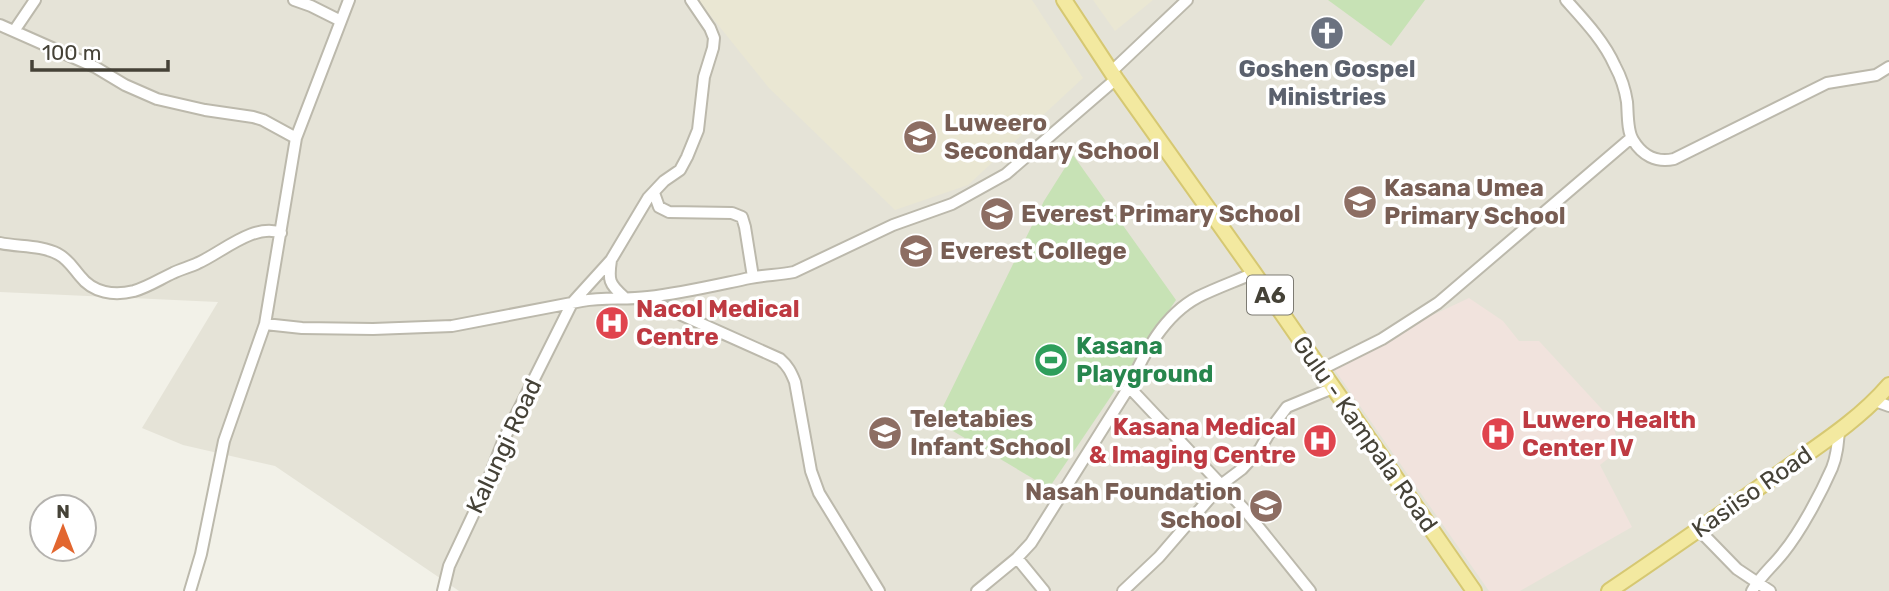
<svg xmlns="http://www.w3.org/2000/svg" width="1889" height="591" font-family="Rubik,sans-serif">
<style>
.residential{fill:#e5e3d7}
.education{fill:#eae7d3}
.medical{fill:#f1e3dd}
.green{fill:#c7e2b5}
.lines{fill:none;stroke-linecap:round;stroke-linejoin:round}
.minor-casing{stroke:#bcb9ac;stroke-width:14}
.major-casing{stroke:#d6c872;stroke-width:18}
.minor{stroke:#fff;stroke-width:10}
.major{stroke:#f3e9a0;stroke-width:14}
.labels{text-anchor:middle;stroke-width:7;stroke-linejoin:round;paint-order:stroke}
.shield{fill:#fff;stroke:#7d7b73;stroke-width:2}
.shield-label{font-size:23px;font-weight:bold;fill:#454237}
.worship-label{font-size:24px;font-weight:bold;fill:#5b616d;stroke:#fff}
.education-label{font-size:24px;font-weight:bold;fill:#785e54;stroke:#fff;text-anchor:start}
.health-label{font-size:24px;font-weight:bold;fill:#be3a42;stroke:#fff;text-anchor:start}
.leisure-label{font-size:24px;font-weight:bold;fill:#27864d;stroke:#fff;text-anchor:start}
.street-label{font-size:24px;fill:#454237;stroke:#fff}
</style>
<rect width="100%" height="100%" fill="#f2f1e8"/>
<path class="residential" d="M0,0H1889V591H459L275,466L183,445L142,428L218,302L0,292Z"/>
<path class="education" d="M698,0H1032L1083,78L968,185L895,210L769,88Z
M1093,0H1153L1115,31Z"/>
<path class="medical" d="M1469,298L1503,321L1519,341H1539L1611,419L1620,449L1600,465L1632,527L1520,591H1489L1330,363Z"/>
<path class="green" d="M1328,0H1425L1391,46Z
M1073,155L1176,300L1049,488L936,421L1044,201Z"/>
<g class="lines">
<g class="minor-casing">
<path id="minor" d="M294,0L311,6L341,21
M1566,0C1584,20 1604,41 1615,66C1621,77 1625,89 1627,102C1628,113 1627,131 1633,140C1642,155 1656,163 1674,159L1827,83L1876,75L1889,67
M0,25L95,67L125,85L157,99L205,110L253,117L263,120L296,138
M14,31L35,0
M1112,71L1187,0
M654,193L659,207L669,212L732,213L742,217L745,227L753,277
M0,243C18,247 41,245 58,254C68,259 73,268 80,276C93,293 114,296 134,291C148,287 160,279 173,273C181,269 190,267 198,263C221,253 255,222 281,233
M611,260C608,280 609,284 624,297
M646,299L780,359C788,366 791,372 795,382L811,471L819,493L879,591
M265,324L302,328L373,329L452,326L582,301C604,297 626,300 648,297C683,293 716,285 750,278C765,275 779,275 794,272L893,225L952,204L1006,174L1116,79
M1320,370L1382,339L1438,303L1631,138
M1129,387L1244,509L1310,591
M1875,401L1889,406
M1699,530L1737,569L1770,591
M1017,558L1044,591
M190,591L201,554L224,441L265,324L296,138L349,0
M443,591L449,566L481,498L504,439L572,303L611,260L648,198L664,181L680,170L687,157L698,130L704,77L713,48L714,38L710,28L691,0
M977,591L1017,558L1031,543L1129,387C1144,353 1164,315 1198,297C1216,288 1236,281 1254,273
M1123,591L1159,557L1222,484L1242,469L1260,449L1275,423L1287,407L1333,388
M1752,591C1760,576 1773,566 1783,553C1801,531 1821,493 1832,468C1837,456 1838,443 1839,430"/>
</g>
<g class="major-casing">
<path id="major" d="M1064,0L1116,79L1254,273L1474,591
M1609,591C1667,552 1724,512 1781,472C1819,445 1859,420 1889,385"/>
</g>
<use href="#minor" class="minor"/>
<use href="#major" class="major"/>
</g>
<defs>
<g id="church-disc" transform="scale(1.75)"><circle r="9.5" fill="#6b7280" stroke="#fff"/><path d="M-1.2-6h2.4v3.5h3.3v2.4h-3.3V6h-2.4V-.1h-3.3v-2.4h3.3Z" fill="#fff"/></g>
<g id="school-disc" transform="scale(1.75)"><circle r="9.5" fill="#8d6e63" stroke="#fff"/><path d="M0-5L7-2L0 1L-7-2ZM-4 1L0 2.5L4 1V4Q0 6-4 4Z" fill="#fff"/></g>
<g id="hospital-disc" transform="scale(1.75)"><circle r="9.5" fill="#e0444e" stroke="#fff"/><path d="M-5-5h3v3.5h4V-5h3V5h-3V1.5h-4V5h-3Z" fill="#fff"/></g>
<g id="stadium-disc" transform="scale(1.75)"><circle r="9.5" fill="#2e9e5b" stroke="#fff"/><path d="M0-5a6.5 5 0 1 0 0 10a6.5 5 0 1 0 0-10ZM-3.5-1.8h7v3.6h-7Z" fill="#fff"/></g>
</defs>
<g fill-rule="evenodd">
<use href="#church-disc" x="1327" y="33"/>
<use href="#school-disc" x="920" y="137"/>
<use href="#school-disc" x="1360" y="202"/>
<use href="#school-disc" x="997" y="214"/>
<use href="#school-disc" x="916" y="251"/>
<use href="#hospital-disc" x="612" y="323"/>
<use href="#stadium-disc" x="1051" y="360"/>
<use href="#school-disc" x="885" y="433"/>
<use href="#hospital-disc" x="1498" y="434"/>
<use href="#hospital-disc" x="1320" y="441"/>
<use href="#school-disc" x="1266" y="506"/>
</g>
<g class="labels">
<rect class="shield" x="1247" y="275.5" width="46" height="39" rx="5"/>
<g class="shield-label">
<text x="1270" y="303">A6</text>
</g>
<g class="worship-label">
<text x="1327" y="77">Goshen Gospel<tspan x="1327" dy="28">Ministries</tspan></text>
</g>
<g class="education-label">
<text x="944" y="131">Luweero<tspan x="944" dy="28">Secondary School</tspan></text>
<text x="1384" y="196">Kasana Umea<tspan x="1384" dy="28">Primary School</tspan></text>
<text x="1021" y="222">Everest Primary School</text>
<text x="940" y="259">Everest College</text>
<text x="910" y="427">Teletabies<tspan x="910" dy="28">Infant School</tspan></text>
<text x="1242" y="500" text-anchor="end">Nasah Foundation<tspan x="1242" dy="28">School</tspan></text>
</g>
<g class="health-label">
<text x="636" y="317">Nacol Medical<tspan x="636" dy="28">Centre</tspan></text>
<text x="1522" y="428">Luwero Health<tspan x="1522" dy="28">Center IV</tspan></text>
<text x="1296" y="435" text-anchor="end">Kasana Medical<tspan x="1296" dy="28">&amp; Imaging Centre</tspan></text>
</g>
<g class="leisure-label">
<text x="1076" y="354">Kasana<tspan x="1076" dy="28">Playground</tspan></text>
</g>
<g class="street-label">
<text transform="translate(1365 434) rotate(55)" y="8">Gulu - Kampala Road</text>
<text transform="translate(504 446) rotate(-65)" y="8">Kalungi Road</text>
<text transform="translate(1752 492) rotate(-35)" y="8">Kasiiso Road</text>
</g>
</g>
<g transform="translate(63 528)"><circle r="33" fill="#ffffff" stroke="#b5b3af" stroke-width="2"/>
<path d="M0-5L12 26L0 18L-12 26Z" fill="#e2662f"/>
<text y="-10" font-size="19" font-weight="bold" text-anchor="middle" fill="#454237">N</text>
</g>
<path d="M32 60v10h136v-10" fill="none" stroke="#454237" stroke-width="3.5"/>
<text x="42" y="60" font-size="21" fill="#454237" stroke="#ffffff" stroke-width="5" paint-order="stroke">100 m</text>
</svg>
